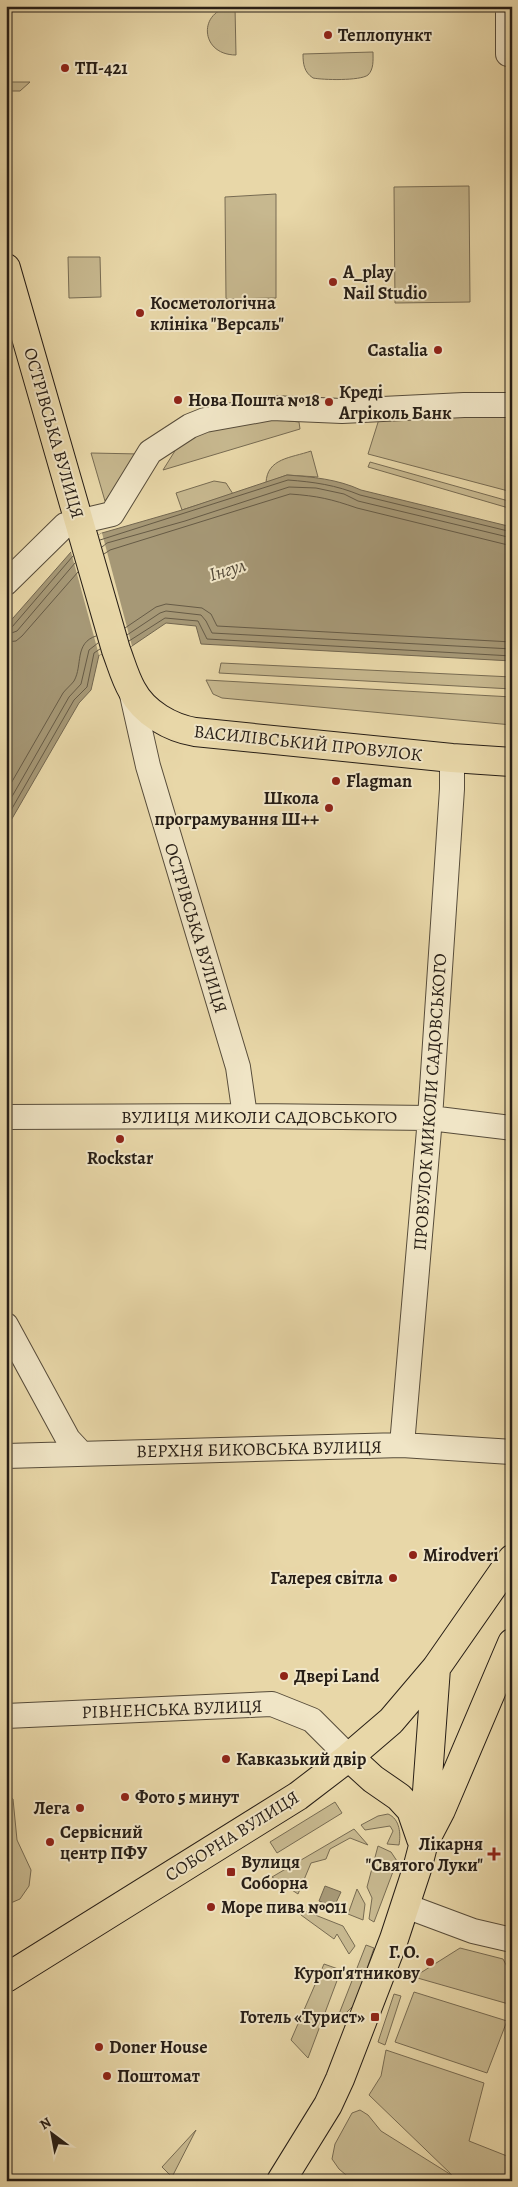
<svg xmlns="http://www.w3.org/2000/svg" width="518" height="2187" font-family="Alegreya,serif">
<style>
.green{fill:#c7b88f;stroke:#776b52}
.water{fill:#a69876;stroke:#736750}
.pier{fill:#e8d7a8}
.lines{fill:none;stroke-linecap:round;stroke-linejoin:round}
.shore{stroke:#665b46;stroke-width:1}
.minor-casing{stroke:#574c3a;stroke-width:26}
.major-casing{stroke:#271e16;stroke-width:30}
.minor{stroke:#f0e5c6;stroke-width:24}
.major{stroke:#e8d7a8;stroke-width:28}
.poi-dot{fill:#8f2418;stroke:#f0e5c6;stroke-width:2}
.labels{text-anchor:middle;stroke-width:4;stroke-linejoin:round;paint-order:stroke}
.poi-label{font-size:18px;font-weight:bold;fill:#271e16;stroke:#f0e5c6;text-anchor:start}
.street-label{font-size:18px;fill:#271e16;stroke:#f0e5c6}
.water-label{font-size:19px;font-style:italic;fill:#534938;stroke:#f0e5c6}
</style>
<rect width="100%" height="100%" fill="#e8d7a8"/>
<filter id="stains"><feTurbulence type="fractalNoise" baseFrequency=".004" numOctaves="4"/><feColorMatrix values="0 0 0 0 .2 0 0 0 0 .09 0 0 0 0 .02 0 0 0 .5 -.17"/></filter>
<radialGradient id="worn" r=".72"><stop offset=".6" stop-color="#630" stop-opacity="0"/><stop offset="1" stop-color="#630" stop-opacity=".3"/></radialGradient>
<path class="green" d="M235,7L236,55C198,55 198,7 235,7Z
M373,52C373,60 374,69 368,75C360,81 323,80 313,78C304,72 303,64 303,54Z
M6,82H30L20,91H6Z
M469,186L470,302L395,303L394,187Z
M276,194V298L226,299L225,197Z
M68,257H100L101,297L69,298Z
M512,413V492L368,454L380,416Z
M255,417L299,422L300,429L163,470L183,438Z
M311,451L318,477L287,475L266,483C267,458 291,458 311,451Z
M91,453L140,454L105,501Z
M370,462L512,502V509L368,467Z
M214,481L226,483L233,494L182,510L176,493Z
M221,663L512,677V689L219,673Z
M206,680L512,697V725L222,698L213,694Z
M6,1796L13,1799L17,1840L31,1870L29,1886L20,1899L6,1905Z
M335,1802L342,1813L277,1853L270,1842Z
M388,1814C400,1819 401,1834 399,1845L387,1844L393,1831L390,1826L365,1830L361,1825L378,1816Z
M354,1829L368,1845L350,1838L330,1849L326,1859L311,1863L298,1894L272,1877Z
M378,1846L391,1852L397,1861L374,1922L369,1919L372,1898L367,1887Z
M357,1889L365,1904L363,1920L348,1914Z
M300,1909L343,1926L355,1946L349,1954L337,1934L334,1939L301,1915Z
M366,1945L374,1948L355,2004L345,2014H339Z
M460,1948L503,1959L512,1976V2005L414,1977Z
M324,1964L341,1970L308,2058L291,2040Z
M414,1992L507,2021L487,2073L395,2042Z
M394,1994L401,1996L385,2045L378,2042Z
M386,2050L484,2083L469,2141L512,2158V2181H353L339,2169L332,2159L335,2144L352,2113L360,2110L368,2115L381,2131L453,2176L369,2095L381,2076Z
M196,2130L172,2177L162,2167Z"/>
<path class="water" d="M287,475C313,477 337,479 361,490L512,527V661L201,644L196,626L166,623L132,646L99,655L91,690L79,703L6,829V626L71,552L102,533L182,510Z
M325,1886L341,1892L334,1907L319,1901Z"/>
<path class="pier" d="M102,533L132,646L99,655L71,552L72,549Z"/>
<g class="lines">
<path class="shore" d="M100,540L288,480C314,482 336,485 360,495L512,532
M102,547L107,543L185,521L289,487L316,488L344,494L358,501L512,538
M104,554L110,550L290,494C318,496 331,499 357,508L512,546
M6,628L12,627L73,556
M125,628L156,607L166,604L202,608L211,614L217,626L512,642
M6,635L17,631L75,563
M127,635L160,613L166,611L201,615L206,621L212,633L512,649
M129,641L165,618L198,621L207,639L512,656
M6,642L16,641L22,636L78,572
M6,792L63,693C66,689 71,685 74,681C83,665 74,643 96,636
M6,807L69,697L81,684L89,650L98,643
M6,819L74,700L87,687L94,653L100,649"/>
<g class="minor-casing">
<path id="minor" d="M508,54V6
M6,583L65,525L112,514L150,452L190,426L205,420L272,408L342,411L464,405H512
M130,686L148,766L238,1067L245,1116
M6,1117L245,1116L430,1118L512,1128
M6,1325L68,1439L81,1453
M402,1445L430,1118L452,789V758
M6,1456L402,1445L512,1452
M6,1716L272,1704L312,1720L349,1757
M406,1906L473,1931L512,1940"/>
</g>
<g class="major-casing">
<path id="major" d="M6,268L116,650C121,663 125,678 132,690C144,713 171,728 195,732L452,758L512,762
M349,1757L373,1779L399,1797L411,1810L421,1839
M429,1833L441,1810L512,1643
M6,1978L298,1796L349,1757L391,1721L436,1668L512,1559
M281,2181L328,2105L340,2079L394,1939L417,1869L423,1846L436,1668"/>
</g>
<use href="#minor" class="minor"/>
<use href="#major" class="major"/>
</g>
<g class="poi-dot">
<circle cx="328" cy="35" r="5"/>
<circle cx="65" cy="68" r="5"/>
<circle cx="333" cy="282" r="5"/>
<circle cx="140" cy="313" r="5"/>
<circle cx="438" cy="350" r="5"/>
<circle cx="178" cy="400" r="5"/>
<circle cx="329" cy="402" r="5"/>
<circle cx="336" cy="781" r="5"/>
<circle cx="329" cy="808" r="5"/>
<circle cx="120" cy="1139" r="5"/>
<circle cx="413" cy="1555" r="5"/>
<circle cx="393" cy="1578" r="5"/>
<circle cx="284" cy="1676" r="5"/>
<circle cx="226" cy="1759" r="5"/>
<circle cx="125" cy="1797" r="5"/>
<circle cx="80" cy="1808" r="5"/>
<circle cx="50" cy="1842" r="5"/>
<path d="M491.5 1846.5h5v5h5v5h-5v5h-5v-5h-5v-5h5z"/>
<rect x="226" y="1867" width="10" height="10" rx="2.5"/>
<circle cx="211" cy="1907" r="5"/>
<circle cx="430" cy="1962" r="5"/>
<rect x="370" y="2012" width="10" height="10" rx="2.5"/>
<circle cx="99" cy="2047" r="5"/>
<circle cx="107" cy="2076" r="5"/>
</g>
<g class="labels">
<g class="poi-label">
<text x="338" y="41">Теплопункт</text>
<text x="75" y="74">ТП-421</text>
<text x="343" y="278">A_play<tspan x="343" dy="21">Nail Studio</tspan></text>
<text x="150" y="309">Косметологічна<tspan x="150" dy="21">клініка "Версаль"</tspan></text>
<text x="428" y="356" text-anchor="end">Castalia</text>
<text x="339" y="398">Креді<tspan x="339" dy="21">Агріколь Банк</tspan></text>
<text x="188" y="406">Нова Пошта №18</text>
<text x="346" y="787">Flagman</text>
<text x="319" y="804" text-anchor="end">Школа<tspan x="319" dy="21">програмування Ш++</tspan></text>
<text x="120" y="1164" text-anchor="middle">Rockstar</text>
<text x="423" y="1561">Mirodveri</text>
<text x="383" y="1584" text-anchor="end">Галерея світла</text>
<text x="294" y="1682">Двері Land</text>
<text x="236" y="1765">Кавказький двір</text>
<text x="135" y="1803">Фото 5 минут</text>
<text x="70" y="1814" text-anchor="end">Лега</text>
<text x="60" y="1838">Cервісний<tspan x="60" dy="21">центр ПФУ</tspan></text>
<text x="483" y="1850" text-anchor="end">Лікарня<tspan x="483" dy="21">"Святого Луки"</tspan></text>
<text x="241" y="1868">Вулиця<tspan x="241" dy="21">Соборна</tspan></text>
<text x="221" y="1913">Море пива №011</text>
<text x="420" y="1958" text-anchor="end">Г. О.<tspan x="420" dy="21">Куроп'ятникову</tspan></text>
<text x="365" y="2023" text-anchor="end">Готель «Турист»</text>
<text x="109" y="2053">Doner House</text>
<text x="117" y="2082">Поштомат</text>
</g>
<g class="street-label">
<text transform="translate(54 433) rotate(74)" y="6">ОСТРІВСЬКА ВУЛИЦЯ</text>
<text transform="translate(308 743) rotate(6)" y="6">ВАСИЛІВСЬКИЙ ПРОВУЛОК</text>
<text transform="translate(196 928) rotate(73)" y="6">ОСТРІВСЬКА ВУЛИЦЯ</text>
<text transform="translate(430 1102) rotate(-86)" y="6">ПРОВУЛОК МИКОЛИ САДОВСЬКОГО</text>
<text x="259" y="1123">ВУЛИЦЯ МИКОЛИ САДОВСЬКОГО</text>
<text transform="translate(259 1449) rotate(-1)" y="6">ВЕРХНЯ БИКОВСЬКА ВУЛИЦЯ</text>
<text transform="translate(172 1709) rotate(-2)" y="6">РІВНЕНСЬКА ВУЛИЦЯ</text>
<text transform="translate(232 1836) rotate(-32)" y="6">СОБОРНА ВУЛИЦЯ</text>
</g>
<g class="water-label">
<text transform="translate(227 569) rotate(-17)" y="7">Інгул</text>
</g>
</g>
<rect width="518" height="2187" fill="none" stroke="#e8d7a8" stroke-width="25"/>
<rect x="8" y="8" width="503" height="2172" fill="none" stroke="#271e16" stroke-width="2.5"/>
<rect x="12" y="12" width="493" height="2162" fill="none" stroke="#271e16"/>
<g transform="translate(52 2134) rotate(328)" stroke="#f0e5c6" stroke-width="4" paint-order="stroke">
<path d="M0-4L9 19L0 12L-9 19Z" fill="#271e16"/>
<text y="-8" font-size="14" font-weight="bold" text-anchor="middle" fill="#271e16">N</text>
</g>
<rect width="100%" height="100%" filter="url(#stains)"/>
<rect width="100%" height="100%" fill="url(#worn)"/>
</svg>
